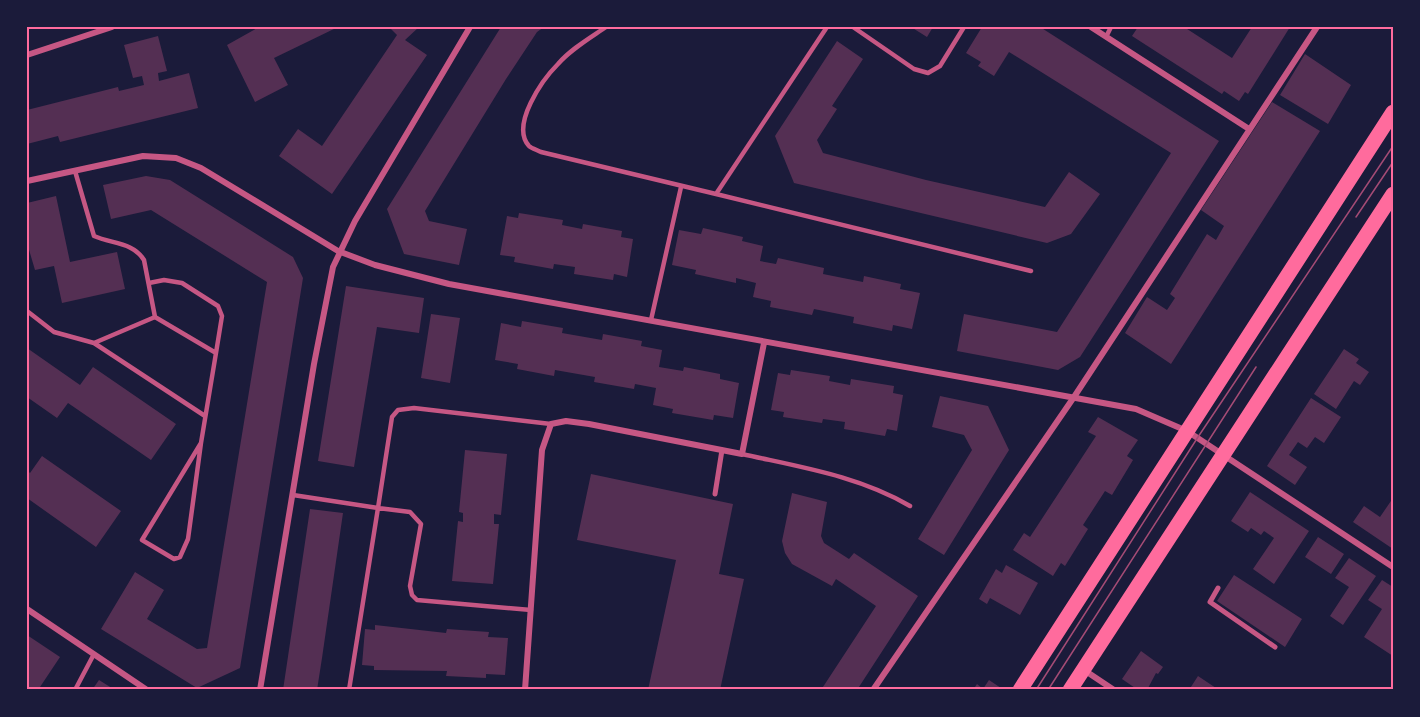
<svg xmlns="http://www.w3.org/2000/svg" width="1420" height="717" font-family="Figtree,sans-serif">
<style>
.building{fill:#542f53}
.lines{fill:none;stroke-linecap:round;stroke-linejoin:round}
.service{stroke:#c65784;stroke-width:4.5}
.pedestrian{stroke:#c65784;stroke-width:5}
.minor{stroke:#c65784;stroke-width:6}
.primary{stroke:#ff6b9d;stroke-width:15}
.tram{stroke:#a44b75;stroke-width:1.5}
.neatline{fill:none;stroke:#ff6b9d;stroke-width:2}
</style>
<rect width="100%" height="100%" fill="#1b1b3a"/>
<path class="building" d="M259,27H338L274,58L288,85L255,102L227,45Z
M389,27H419L405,40L427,55L332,194L279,156L298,129L322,146L397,35Z
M501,27H544L537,32L506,79L425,211L429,221L467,229L459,265L404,254L387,209Z
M911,27H933L927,37Z
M982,27H1040L1219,141L1080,357L1058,370L957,351L964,314L1057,332L1171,153L1009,52L994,76L978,66L981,62L966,53Z
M1138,27H1184L1232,58L1252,27H1290L1248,94L1245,92L1239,101L1224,91L1222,94L1132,36Z
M158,36L167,71L158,73L159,81L189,73L198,108L60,142L58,136L27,144V110L118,87L119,91L144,85L142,76L133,78L124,45Z
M837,41L863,59L832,106L837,109L817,140L823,153L926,180L1045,207L1069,172L1100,194L1071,234L1047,243L794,183L775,136Z
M1305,54L1351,85L1328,124L1280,95Z
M1272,102L1320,131L1171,364L1125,333L1147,297L1167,310L1175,298L1170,294L1207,234L1216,240L1224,226L1201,210Z
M146,176L170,180L293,257L303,278L240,668L197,688L101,629L135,572L164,590L147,619L197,649L207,648L267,282L151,210L111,219L103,185Z
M56,196L70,262L117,252L125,289L62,303L54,266L35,270L27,243V203Z
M519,213L563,220L562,225L582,229L583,224L622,231L621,237L633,239L627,277L614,274L613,280L574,274L575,267L554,264L553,269L514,262L515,257L500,255L507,216L518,218Z
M703,228L743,237L742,241L763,246L760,261L776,264L778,258L824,268L823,274L863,282L864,276L901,284L900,289L920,293L912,329L893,325L892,331L853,323L854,317L814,309L812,315L770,307L771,301L753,297L756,283L736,278V283L695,274L696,270L672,265L679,230L701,234Z
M346,286L424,298L419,333L377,327L354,467L318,461Z
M431,314L460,318L450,383L421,378Z
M522,321L563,328L562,333L602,340L603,334L642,341L641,346L662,350L659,367L683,371L684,367L720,374V379L739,383L733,418L714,415L713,420L672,413L673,409L653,405L656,388L635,384L634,389L594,382L595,377L555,370L554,376L517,369L518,364L495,360L501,323L521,327Z
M27,348L80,385L93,367L176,424L151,460L68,403L57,418L27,397Z
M1344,349L1359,359L1356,363L1369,372L1360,385L1354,381L1336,409L1314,394Z
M791,370L830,376L829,381L850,385L851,379L894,386L893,393L903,395L897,431L887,429L885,436L844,429L845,422L823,419L822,423L783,417L784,412L771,410L778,373L790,375Z
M940,396L988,406L1009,450L944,555L918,539L972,450L964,435L932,427Z
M1311,398L1341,417L1324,443L1315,437L1307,448L1298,442L1289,455L1307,467L1295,485L1267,466Z
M1098,417L1138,440L1127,456L1133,460L1112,495L1105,491L1083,525L1088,529L1065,566L1061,563L1053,576L1013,550L1024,533L1030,537L1096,436L1088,432Z
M465,450L507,454L501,515L494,514V524H499L493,584L452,581L458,521L463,522V513L459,512Z
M42,456L121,511L96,547L27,498V470L30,473Z
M591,474L733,504L719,574L744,579L720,690H648L676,560L577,540Z
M1250,492L1309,531L1274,584L1253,569L1274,538L1264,531L1261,535L1251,528L1248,532L1231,521Z
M792,493L827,502L821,536L824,543L849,559L854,553L918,596L857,690H821L876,606L836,579L832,586L792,564L785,553L782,541Z
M1393,498V549L1353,522L1364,506L1380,517Z
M310,509L343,513L322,658L317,690H283Z
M1318,537L1344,554L1331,574L1305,557Z
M1349,558L1376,576L1343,625L1330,616L1349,587L1335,578Z
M1006,565L1038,583L1020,615L990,598L987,604L979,599L996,569L1002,573Z
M1234,575L1302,619L1285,647L1217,601Z
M1382,580L1393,587V656L1364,637L1382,609L1368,600Z
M375,625L446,633L447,629L489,632L488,637L508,638L505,675L486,674V678L446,676L447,671L374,670V666L362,665L365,629L375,630Z
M27,635L60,657L38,690H27Z
M1141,651L1163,667L1158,674L1156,673L1147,690H1138L1122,679Z
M1198,676L1216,688L1214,690H1189Z
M99,680L115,690H92Z
M989,680L1004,690H973L977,684L983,689Z"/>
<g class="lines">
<path class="service" d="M606,27C590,38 571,49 558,64C543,79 510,125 529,146C531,148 537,150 541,152L716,194
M827,27L716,194L1031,271
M853,27L914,69L928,73L940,66L964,27
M1106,37L1111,27
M75,171L94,236C112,244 133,242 144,260L155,317L216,353L201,443L142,540L174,559L180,557L188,539L201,443
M149,283L164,280L182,283L218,306L222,316L216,353
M27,311L54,332L94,343L155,317
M651,320L681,187
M94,343L205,416
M742,454C800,467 859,476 910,506
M293,495L378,508L349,690
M531,610L417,600L412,595L410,586L421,524L410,512L378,508L392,417L398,410L414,408L551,424
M75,690L94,654"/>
<path class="pedestrian" d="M715,494L722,450
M1218,588L1210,602L1275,647"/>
<path class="minor" d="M1091,27L1249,129
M27,55L112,27
M27,181L143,156L176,158L201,168L338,251L375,265L449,284L1136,409L1187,431L1393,567
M27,609L147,690
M1084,670L1114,690
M260,690L314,364L333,267L355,221L470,27
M525,690L542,450L551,424L566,421L589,424L742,454L764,343
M873,690L1074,397L1317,27"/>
<path class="primary" d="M1020,690L1393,112
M1070,690L1393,194"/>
<path class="tram" d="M1356,217L1393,162
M1036,690L1198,437L1393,146
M1048,690L1256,367"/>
</g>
<rect width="1420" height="717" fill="none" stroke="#1b1b3a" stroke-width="57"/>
<rect x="28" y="28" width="1364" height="660" class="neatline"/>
</svg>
